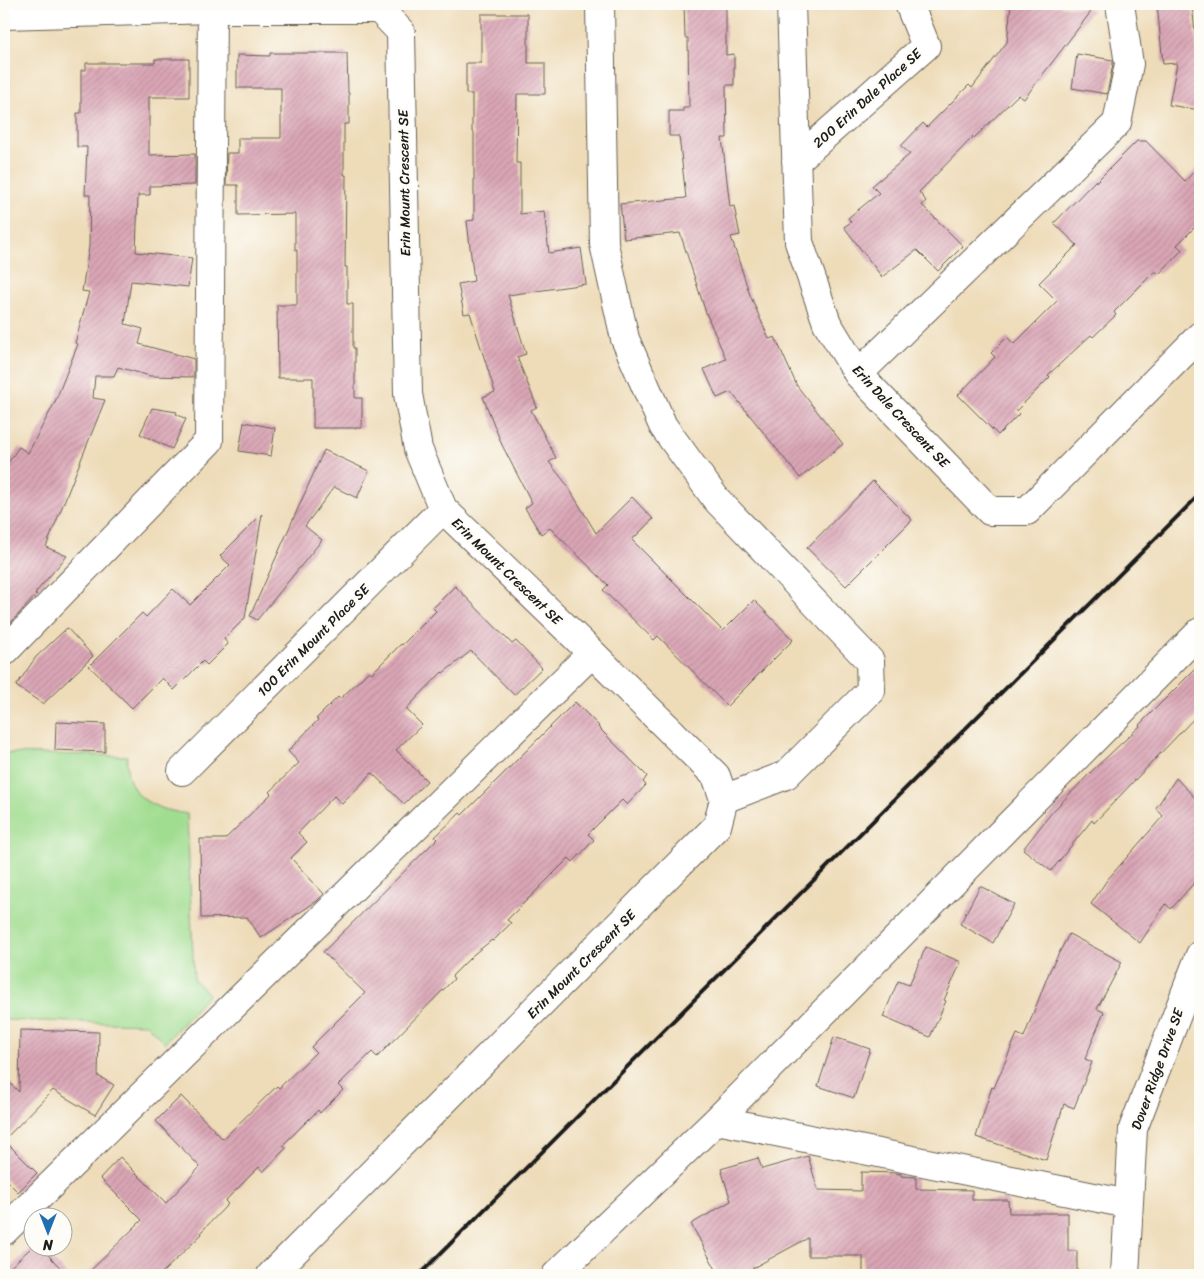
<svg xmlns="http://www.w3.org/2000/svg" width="1204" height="1279" font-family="Sriracha,sans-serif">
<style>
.park{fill:#a1dd91;stroke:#5e7c56}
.building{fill:url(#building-hatch)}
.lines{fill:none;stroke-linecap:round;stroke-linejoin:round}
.minor-casing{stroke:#665f53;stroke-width:30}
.minor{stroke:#fff;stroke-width:28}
.rail{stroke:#1c1c1c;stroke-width:4}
.labels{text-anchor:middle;stroke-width:5;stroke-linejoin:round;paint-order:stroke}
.street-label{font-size:14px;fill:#1c1c1c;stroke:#fdfcf7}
</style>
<defs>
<pattern id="building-hatch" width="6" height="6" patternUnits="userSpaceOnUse" patternTransform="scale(1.25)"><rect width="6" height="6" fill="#daa6b6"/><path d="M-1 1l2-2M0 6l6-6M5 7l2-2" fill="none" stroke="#ba8e9c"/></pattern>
</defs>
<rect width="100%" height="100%" fill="#fdfcf7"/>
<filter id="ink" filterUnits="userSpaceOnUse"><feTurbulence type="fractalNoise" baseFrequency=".02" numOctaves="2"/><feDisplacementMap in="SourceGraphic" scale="10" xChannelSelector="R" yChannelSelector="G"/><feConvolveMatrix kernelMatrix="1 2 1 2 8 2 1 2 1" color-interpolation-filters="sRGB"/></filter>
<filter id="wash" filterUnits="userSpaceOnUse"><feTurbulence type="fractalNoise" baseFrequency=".0096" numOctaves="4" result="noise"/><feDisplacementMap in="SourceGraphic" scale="20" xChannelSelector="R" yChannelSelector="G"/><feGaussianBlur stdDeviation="1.12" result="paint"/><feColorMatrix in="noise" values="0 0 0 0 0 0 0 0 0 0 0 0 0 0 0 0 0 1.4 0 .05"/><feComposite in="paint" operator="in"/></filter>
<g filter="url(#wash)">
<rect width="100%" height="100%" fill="#eedcb9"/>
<path class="park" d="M4,753L127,756C127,762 127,769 128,775C135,803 162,810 187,814L194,980L209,994L165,1043L146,1024L4,1020Z"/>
<g id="blocks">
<path class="building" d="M684,4H726V55L734,54V85H726L727,138H722L730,207L734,206L740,235L731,237L750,295L769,339L775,337L797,386L843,444L800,478L731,392L717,398L704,369L726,359L706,313L680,233L624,239L620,204L686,198L679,136H669V111H683V108H689L688,38H685Z
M1011,4H1039L1093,9L1024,99L1018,95L974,138L973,137L919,192L926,201L922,205L963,246L938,271L917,250L882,277L844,227L851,222L848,218L879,193L872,186L910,154L901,146L923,123L927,127L969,85L972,88L1007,42Z
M1157,4H1192L1200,81V110L1169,105L1177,63L1163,64Z
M481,14H528V63H545V94H517L516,163H520V214L544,211L549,253L581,248L586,284L508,295L526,354L517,357L537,407L531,410L556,458L549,462L567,485L596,533L632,497L653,519L632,540L723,631L754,600L793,640L727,706L658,636L654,640L603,590L608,585L550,528L541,534L525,508L532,503L502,445L483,397L495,392L470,313L464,314L458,284L474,281L467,221L474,220V132H472V94H466V63H481Z
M270,53H347L348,93H349V124H344V175H346L345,267H347V304H353V348H355V398H362V428H313V378H278L277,305H297V250H295V214L238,215V185H226L227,153H238V138H281V88H237V55L270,56Z
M1077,54L1113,60V64L1107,94L1072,88Z
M155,59H189V97H149V155L195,154V185L150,186V195H138L136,252L192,258L188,287L131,281L125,324L143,329L139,344L194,359V377L150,376L118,367L114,376H95L93,398L105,400L46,547L67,556L35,593L37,594L4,630V469L19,447L28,453L55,402L78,344L75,343L89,292L82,291L89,247L90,195H85L87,147H77V113H81V70H86V63H155Z
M1137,141H1146L1185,181L1200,165V222L1177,245L1182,250L1159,274L1155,271L1114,312L1116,315L1093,337L1091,335L1048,375L1050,377L1016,411L1019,414L998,435L958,395L995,357L991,353L1007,337L1014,344L1057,301L1039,283L1077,245L1054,223L1096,180V182Z
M152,408L177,412L176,414L186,419L172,449L140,434Z
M244,422L275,428L271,456L239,451Z
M324,450L369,471L357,498L334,487L305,526L322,540L257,620L250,616Z
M873,481L912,520L846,586L807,548Z
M262,514L245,618L224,639L228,644L207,665L203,661L174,690L162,678L132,708L89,666L142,613L146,617L173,589L190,605L230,565L220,556Z
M455,586L512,644L516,641L542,668L514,695L471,651L443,673L442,672L406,709L422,725L396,750L427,781L404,804L372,773L342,804L334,796L298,833L307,842L291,858L324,894L317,901L261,938L247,917L201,918L200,839H225L271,794L269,792L299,763L288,751L318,720L316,719L338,697L340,699L369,671L372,673L401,644L402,645L436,611L433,608Z
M67,628L93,656L43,704L16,686L36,657Z
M1200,664V712L1094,823L1092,820L1051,871L1023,849L1053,811L1094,769L1140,726L1139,725Z
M575,702L599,726L598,727L647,776L643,782L646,785L627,805L622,800L588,834L594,840L573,862L569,858L507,920L511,923L493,941L492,940L474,954L452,976L454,979L377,1057L372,1052L338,1085L343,1090L320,1113L318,1110L283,1145L286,1148L263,1172L259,1167L225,1201L228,1204L201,1232L202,1234L160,1275H86L142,1220L100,1178L120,1157L166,1203L200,1167L156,1121L181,1096L223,1139L277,1086L279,1088L316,1052L311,1047L365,993L323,952L437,839L435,837L460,813L462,815Z
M56,722L105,724V752L55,750Z
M1176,778L1200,803V876L1171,909L1166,904L1140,943L1091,904L1107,880L1163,816L1156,808Z
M980,886L1014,904L993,943L960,924Z
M1069,934L1122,962L1097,1009L1104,1012L1085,1059L1092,1062L1074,1108L1064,1104L1046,1160L976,1137L992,1087L994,1088L1017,1034L1024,1037L1050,970Z
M926,947L961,962L944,1000L946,1001L930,1037L883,1017L898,981L909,985Z
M20,1030L99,1032L98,1076L114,1085L95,1115L53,1090L4,1140L37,1173L18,1192L4,1178V1077L19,1092Z
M834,1037L870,1049L854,1098L818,1086Z
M808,1156L818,1190L861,1191V1172L896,1173L901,1174V1176L916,1177V1189L972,1190V1200H1008L1009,1213H1068V1251H1077V1275H863V1256H808V1238L740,1275H719L691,1224L731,1201L721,1169L758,1158L762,1169Z
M33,1246H40L67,1275H4V1273Z"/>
</g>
</g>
<g filter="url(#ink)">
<use href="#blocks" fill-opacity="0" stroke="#665f53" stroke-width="1"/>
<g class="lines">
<g class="minor-casing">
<path id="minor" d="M600,4L604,244L625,339L663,426L716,499L870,661L871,690L786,775L724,799
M791,4L799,242L827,323L858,374L990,511H1027L1200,336
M4,15L212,9H379L401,32L408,394L418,449L443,509L592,653L716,776L724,799L717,826L271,1275
M796,161L926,46L909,4
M858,374L1117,123L1129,64L1120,4
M4,652L209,441L212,4
M182,771L443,509
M717,1120L1128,1204
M4,1231L592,653
M556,1275L717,1120L1200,632
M1125,1275L1133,1129L1200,955"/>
</g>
<use href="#minor" class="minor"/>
<path class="rail" d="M419,1275L1200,494"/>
</g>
</g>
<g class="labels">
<g class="street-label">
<text transform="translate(867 98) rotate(-42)" y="5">200 Erin Dale Place SE</text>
<text transform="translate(404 183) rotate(-91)" y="5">Erin Mount Crescent SE</text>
<text transform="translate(901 416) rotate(47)" y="5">Erin Dale Crescent SE</text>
<text transform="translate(507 571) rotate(44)" y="5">Erin Mount Crescent SE</text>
<text transform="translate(313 640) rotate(-45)" y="5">100 Erin Mount Place SE</text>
<text transform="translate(581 964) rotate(-45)" y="5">Erin Mount Crescent SE</text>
<text transform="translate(1157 1069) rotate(-70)" y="5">Dover Ridge Drive SE</text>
</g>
</g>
<rect width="1204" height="1279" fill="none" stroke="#fdfcf7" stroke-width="20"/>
<g transform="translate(48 1232) rotate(180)"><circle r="24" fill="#fdfcf7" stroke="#a3a29f"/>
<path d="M0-4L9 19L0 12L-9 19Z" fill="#1f6fb2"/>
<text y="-8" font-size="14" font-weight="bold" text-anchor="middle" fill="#1c1c1c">N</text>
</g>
</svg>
